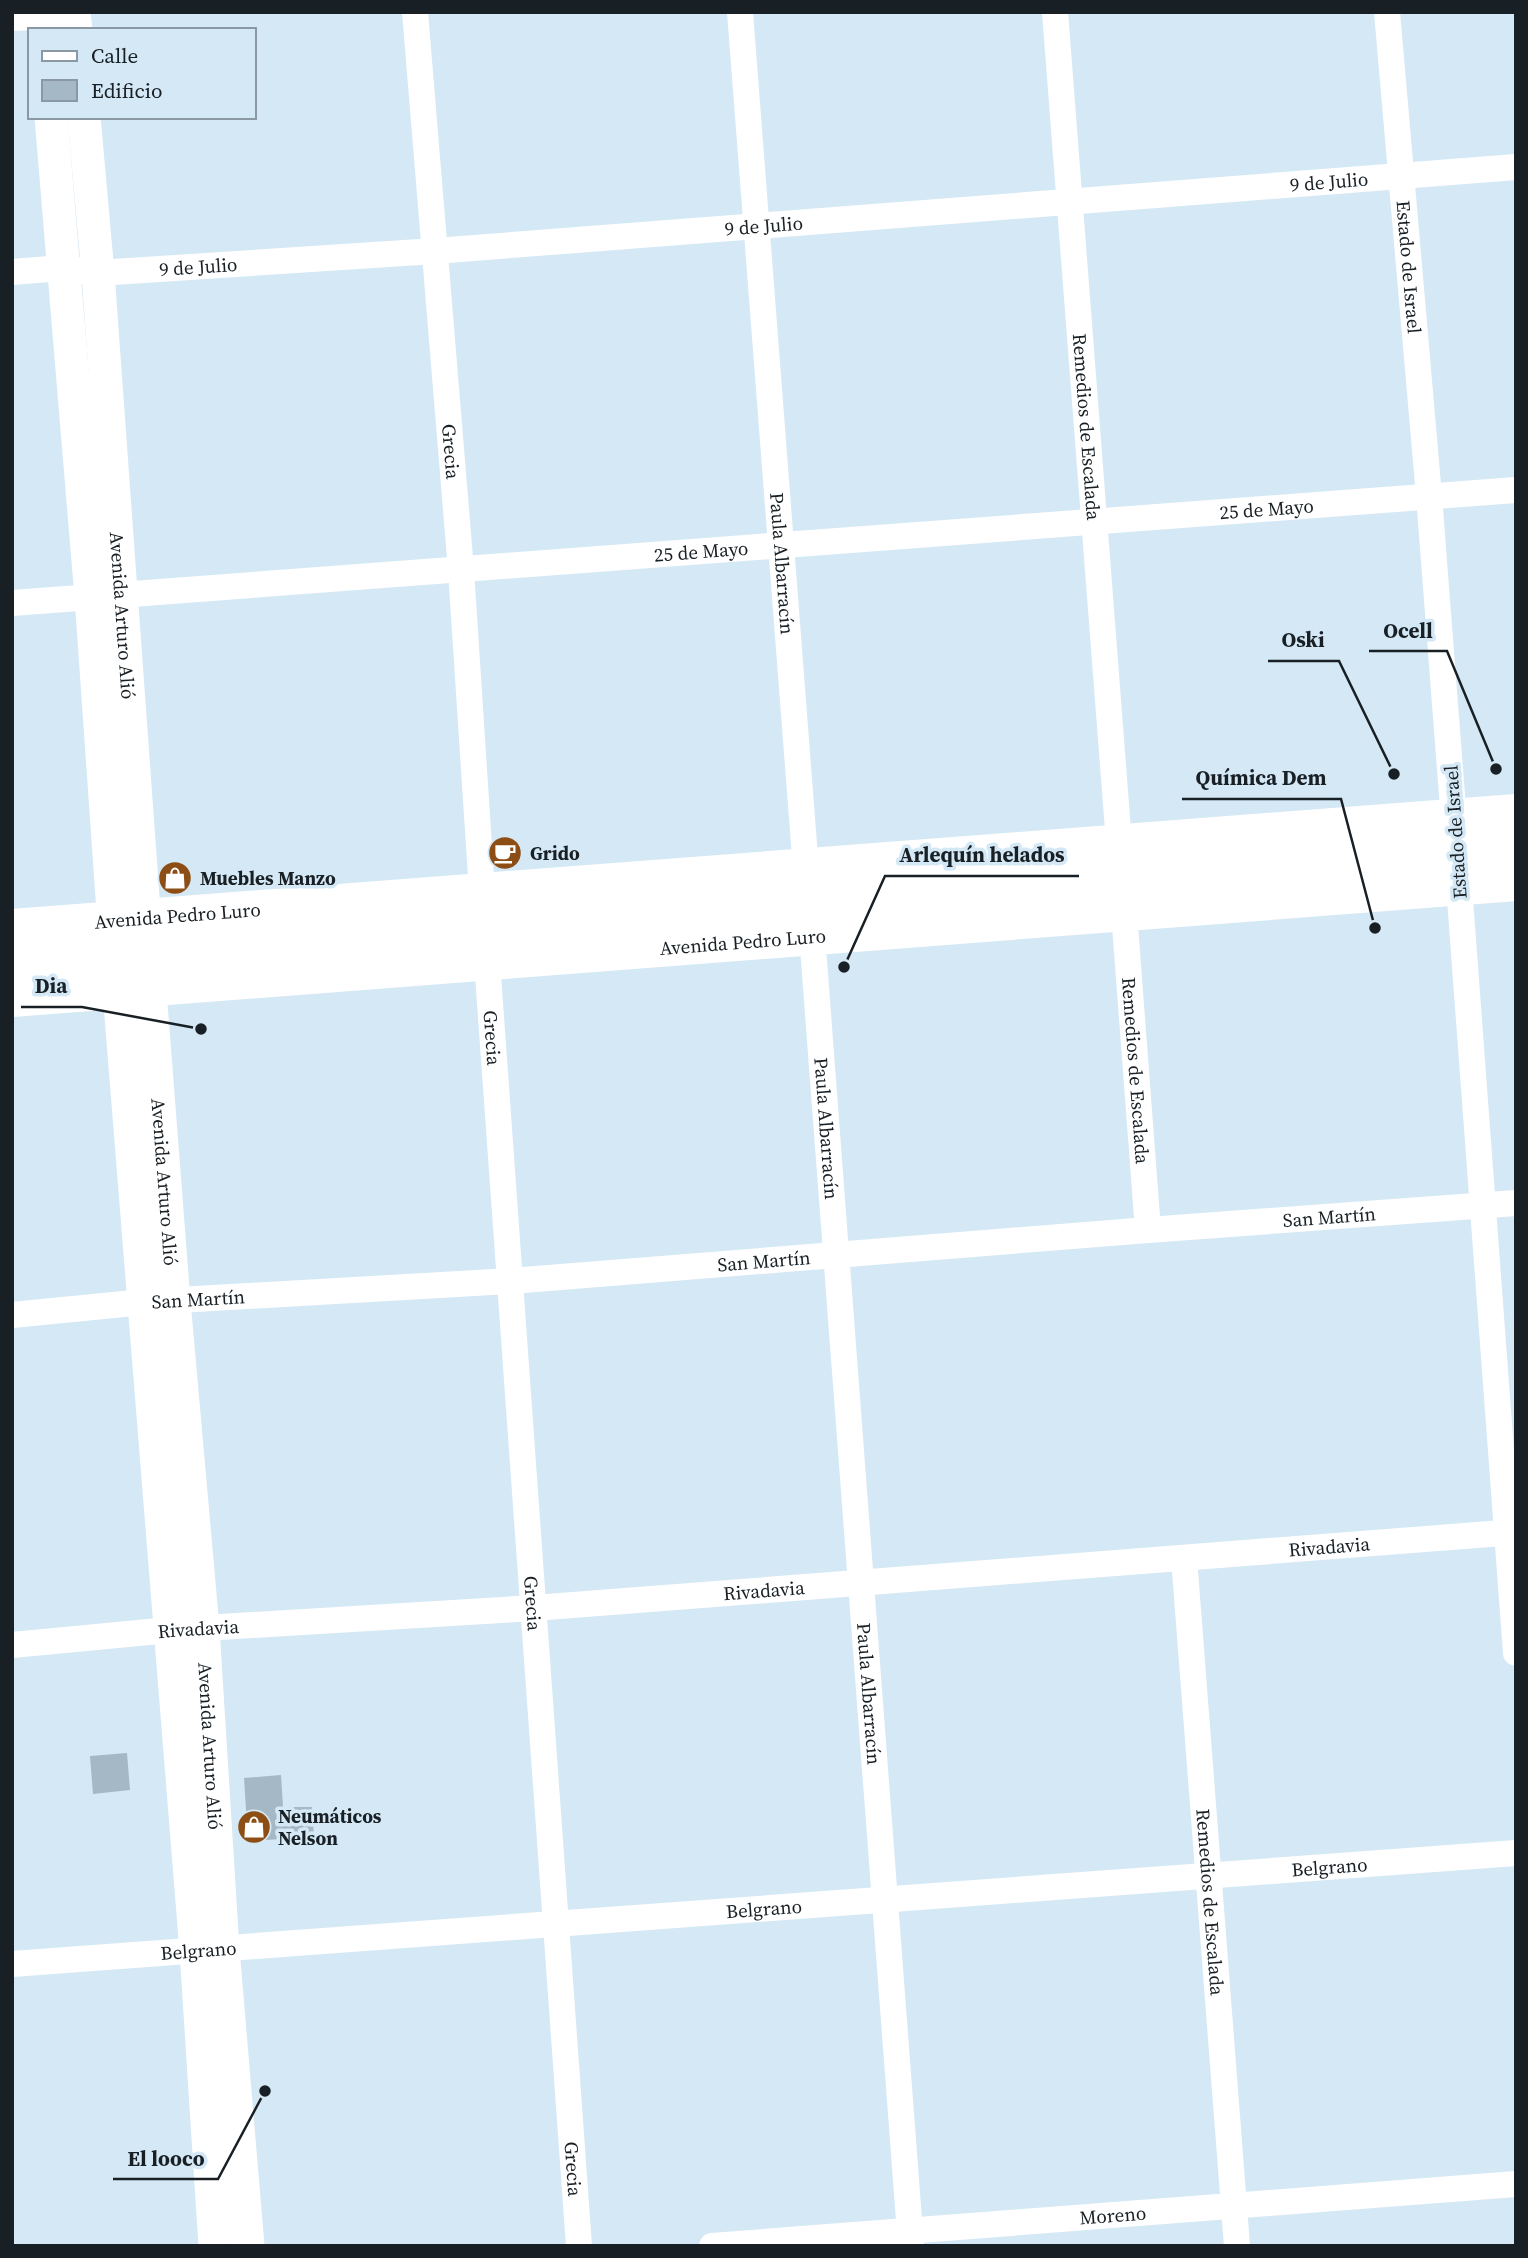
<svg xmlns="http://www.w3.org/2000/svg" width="1528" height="2258" font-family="'Source Serif 4',serif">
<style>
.building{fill:#a5b8c5}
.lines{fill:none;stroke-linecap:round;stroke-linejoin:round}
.minor{stroke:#fff;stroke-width:26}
.major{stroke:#fff;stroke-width:33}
.highway{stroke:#fff;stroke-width:38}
.labels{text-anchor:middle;stroke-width:7;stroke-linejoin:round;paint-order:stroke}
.street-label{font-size:19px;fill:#192025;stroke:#d4e8f5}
.poi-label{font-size:19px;font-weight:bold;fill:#192025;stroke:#d4e8f5;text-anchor:start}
.leader{fill:none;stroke:#192025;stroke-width:2.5}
.callout-dot{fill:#192025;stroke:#d4e8f5;stroke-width:2.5}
.callout-label{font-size:21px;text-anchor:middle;font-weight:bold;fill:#192025;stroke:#d4e8f5;stroke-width:7;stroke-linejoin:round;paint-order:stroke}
</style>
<rect width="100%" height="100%" fill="#d4e8f5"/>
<path class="building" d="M127,1753L130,1790L93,1794L90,1756Z
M281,1775L283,1807H312L314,1837L248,1841L244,1778Z"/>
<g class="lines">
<g class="minor">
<path id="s1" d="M415,12L461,570L482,892"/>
<path id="s2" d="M740,12L807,883"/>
<path id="s3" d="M1055,12L1119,843"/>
<path id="s4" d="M1387,12L1429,496L1455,834"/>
<path d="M12,18L62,16"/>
<path id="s5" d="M12,272L62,268L98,273L435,251L1516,167"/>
<path id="s6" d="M12,603L1516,490"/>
<path d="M1458,872L1516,1653"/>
<path id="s7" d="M1124,912L1148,1230"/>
<path id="s8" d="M811,921L911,2246"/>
<path id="s9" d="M487,961L579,2246"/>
<path id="s10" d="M12,1315L144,1302L511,1281L1148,1230L1516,1203"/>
<path id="s11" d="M1184,1558L1237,2246"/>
<path id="s12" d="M12,1645L170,1630L534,1608L1516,1532"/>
<path id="s13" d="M12,1964L1516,1853"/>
<path id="s14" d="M712,2246L1516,2184"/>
</g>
<g class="major">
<path d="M43,12L44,30"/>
<path d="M74,12L76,30"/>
<path d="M51,117L91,597L116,954L196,1951L215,2246"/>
<path id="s15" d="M84,117L98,273L147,952L174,1301L203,1628L223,1949L248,2246"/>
</g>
<g class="highway">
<path id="s16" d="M12,928L1516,813"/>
<path d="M12,962L1516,846"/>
<path id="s17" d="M12,998L1516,882"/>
</g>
</g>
<defs>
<g id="cafe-disc" transform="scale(1.75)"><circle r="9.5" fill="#8d4e15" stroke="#d4e8f5"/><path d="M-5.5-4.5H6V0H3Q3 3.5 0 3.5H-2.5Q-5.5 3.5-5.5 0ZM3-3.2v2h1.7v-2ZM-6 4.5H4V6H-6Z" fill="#fff"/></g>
<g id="shop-disc" transform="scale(1.75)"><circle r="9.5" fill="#8d4e15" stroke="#d4e8f5"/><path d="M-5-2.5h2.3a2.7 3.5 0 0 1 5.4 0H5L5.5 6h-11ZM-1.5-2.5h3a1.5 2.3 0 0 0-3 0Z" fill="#fff"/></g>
</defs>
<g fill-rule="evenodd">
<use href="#cafe-disc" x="505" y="853"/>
<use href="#shop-disc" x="175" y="878"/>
<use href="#shop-disc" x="254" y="1827"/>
</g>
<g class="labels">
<g class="street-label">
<text dy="7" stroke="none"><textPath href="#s5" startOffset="1321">9 de Julio</textPath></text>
<text dy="7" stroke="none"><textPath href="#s5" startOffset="754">9 de Julio</textPath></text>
<text dy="7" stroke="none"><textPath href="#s5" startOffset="187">9 de Julio</textPath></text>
<text dy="7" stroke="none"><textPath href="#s4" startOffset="256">Estado de Israel</textPath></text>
<text dy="7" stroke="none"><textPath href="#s3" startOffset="416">Remedios de Escalada</textPath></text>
<text dy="7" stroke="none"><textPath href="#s1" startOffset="441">Grecia</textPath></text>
<text dy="7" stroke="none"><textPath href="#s6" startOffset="1258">25 de Mayo</textPath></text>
<text dy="7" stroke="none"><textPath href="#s6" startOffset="691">25 de Mayo</textPath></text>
<text dy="7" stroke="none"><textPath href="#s2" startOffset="553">Paula Albarracín</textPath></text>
<text dy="7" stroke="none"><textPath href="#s15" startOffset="500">Avenida Arturo Alió</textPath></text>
<text transform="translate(1455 832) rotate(-94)" y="7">Estado de Israel</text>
<text dy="7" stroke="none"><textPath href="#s16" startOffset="166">Avenida Pedro Luro</textPath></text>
<text dy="7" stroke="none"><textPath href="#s17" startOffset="733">Avenida Pedro Luro</textPath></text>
<text dy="7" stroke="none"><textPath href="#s9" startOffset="77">Grecia</textPath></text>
<text dy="7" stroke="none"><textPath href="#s7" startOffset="159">Remedios de Escalada</textPath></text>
<text dy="7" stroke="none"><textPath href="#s8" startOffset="208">Paula Albarracín</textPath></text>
<text dy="7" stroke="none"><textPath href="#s15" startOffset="1068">Avenida Arturo Alió</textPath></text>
<text dy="7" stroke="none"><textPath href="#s10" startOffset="1321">San Martín</textPath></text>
<text dy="7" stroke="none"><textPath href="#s10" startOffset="754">San Martín</textPath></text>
<text dy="7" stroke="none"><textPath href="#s10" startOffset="187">San Martín</textPath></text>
<text dy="7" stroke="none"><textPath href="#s12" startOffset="1321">Rivadavia</textPath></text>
<text dy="7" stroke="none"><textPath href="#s12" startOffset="754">Rivadavia</textPath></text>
<text dy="7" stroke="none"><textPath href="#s9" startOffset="644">Grecia</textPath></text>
<text dy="7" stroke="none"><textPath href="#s12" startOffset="187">Rivadavia</textPath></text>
<text dy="7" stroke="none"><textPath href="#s8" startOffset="775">Paula Albarracín</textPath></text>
<text dy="7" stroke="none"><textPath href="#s15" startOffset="1634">Avenida Arturo Alió</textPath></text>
<text dy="7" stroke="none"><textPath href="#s13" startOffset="1321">Belgrano</textPath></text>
<text dy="7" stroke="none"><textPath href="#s11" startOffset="345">Remedios de Escalada</textPath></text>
<text dy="7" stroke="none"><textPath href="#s13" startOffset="754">Belgrano</textPath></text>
<text dy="7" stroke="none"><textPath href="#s13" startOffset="187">Belgrano</textPath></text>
<text dy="7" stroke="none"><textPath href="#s9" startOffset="1211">Grecia</textPath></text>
<text dy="7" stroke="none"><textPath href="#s14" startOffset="402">Moreno</textPath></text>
</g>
<g class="poi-label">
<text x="530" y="860">Grido</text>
<text x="200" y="885">Muebles Manzo</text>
<text x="278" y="1823">Neumáticos<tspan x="278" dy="22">Nelson</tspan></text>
</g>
</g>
<path class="leader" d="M1496 769L1447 651H1369M1394 774L1339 661H1268M1375 928L1341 799H1182M844 967L885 876H1079M201 1029L82 1007H21M265 2091L218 2179H113"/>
<g class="callout-dot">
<circle cx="1496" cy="769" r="7"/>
<circle cx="1394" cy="774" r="7"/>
<circle cx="1375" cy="928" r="7"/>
<circle cx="844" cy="967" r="7"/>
<circle cx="201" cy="1029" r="7"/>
<circle cx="265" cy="2091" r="7"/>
</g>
<g class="callout-label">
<text x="1408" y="638">Ocell</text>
<text x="1303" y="647">Oski</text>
<text x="1261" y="785">Química Dem</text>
<text x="982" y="862">Arlequín helados</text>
<text x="51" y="993">Dia</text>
<text x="166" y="2166">El looco</text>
</g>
<rect width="1528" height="2258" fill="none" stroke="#192025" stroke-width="28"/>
<rect x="28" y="28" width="228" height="91" fill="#d4e8f5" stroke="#8998a2" stroke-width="2"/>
<rect x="42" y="51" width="35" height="10" fill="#ffffff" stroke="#8998a2" stroke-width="2"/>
<text x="91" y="63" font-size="21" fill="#192025">Calle</text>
<rect x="42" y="80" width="35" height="21" fill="#a5b8c5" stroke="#8998a2" stroke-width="2"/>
<text x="91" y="98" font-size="21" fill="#192025">Edificio</text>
</svg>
